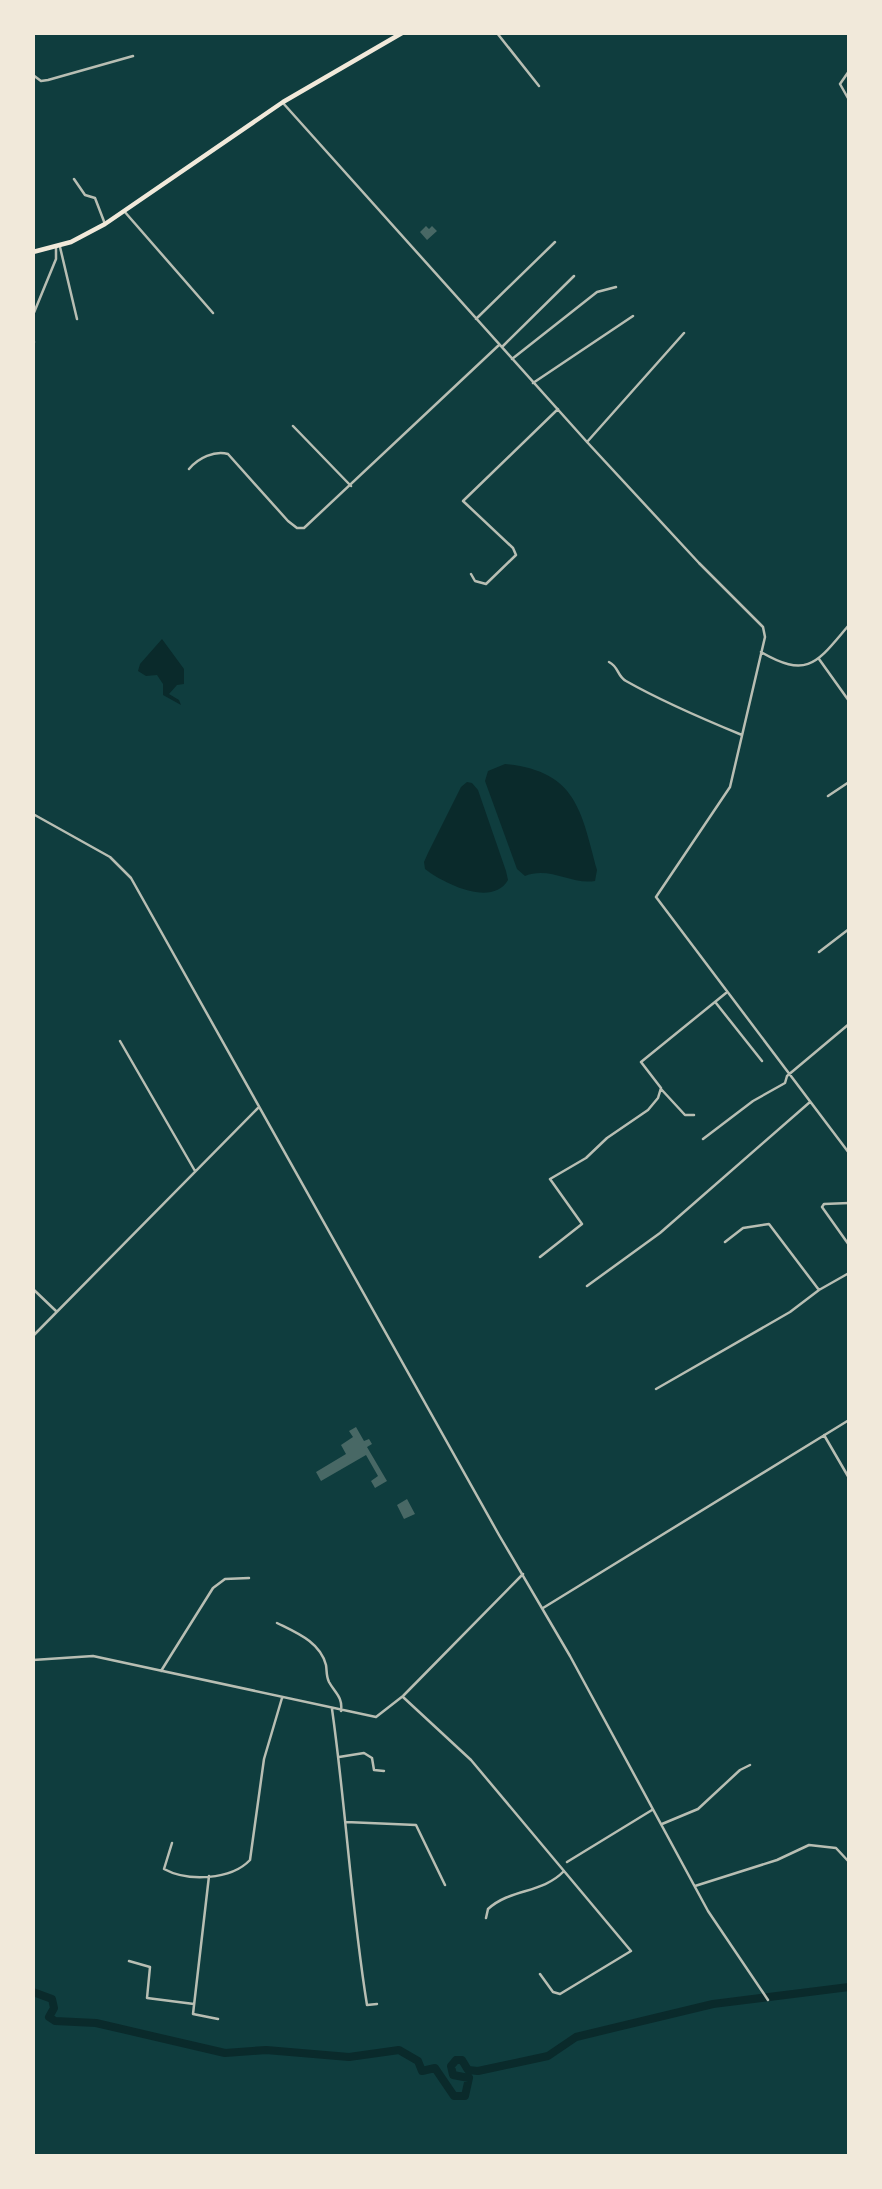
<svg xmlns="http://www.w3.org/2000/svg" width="882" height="2189" font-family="'PT Sans',sans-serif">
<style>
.water{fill:#0a2a2b}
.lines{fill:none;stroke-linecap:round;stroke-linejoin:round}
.river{stroke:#0a2a2b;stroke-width:8}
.building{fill:#486865}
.minor{stroke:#b8beb3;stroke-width:2.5}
.secondary{stroke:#f1e9da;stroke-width:4.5}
</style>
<rect width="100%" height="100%" fill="#0f3d3e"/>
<path class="water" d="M162,639L184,669V684L177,685L169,694L179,700L181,705L163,695V684L157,675L146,676L138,671L140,664Z
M505,764C576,771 581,810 597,870L595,881C571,885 550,866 525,876L517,869L485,781L488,771Z
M467,782L472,783L478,790L506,871L508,880C492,908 443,883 425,869L424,862L428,853L461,787Z"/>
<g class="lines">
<path class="river" d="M33,1992L52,1999L54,2008L49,2017L55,2021L96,2023L225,2053L266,2050L349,2057L399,2050L418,2061L422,2071L435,2068L454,2096H465L469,2078L453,2075L451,2066L456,2060H462L468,2070L478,2071L548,2056L576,2037L713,2004L849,1987"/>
</g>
<path class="building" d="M426,226L429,229L432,226L437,231L427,240L420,232Z
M356,1427L364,1441L369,1439L372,1444L367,1447L387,1481L375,1488L371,1481L378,1476L366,1455L321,1481L316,1472L346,1454L341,1445L353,1437L349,1431Z
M407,1499L415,1514L404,1519L397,1505Z"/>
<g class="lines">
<path class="minor" d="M497,33L539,86
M849,71L840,84L849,100
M33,75L41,81L48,80L133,56
M283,103L587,442L699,563L763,627L765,637L730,787L656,897L849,1153
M74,179L85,195L95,198L105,224
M124,211L213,313
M60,247L77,319
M33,315L56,259V247
M476,319L555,242
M33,342H34
M502,347L574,276
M512,359L597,292L616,287
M533,383L633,316
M293,426L351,486
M587,442L684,333
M189,469C198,458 215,450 228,454L288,521L297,528H304L499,345
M471,574L475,581L486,584L516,555L513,548L463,501L558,409
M761,652C809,680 818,661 849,625
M819,659L849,701
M609,662C619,667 617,676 626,681C663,702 703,719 742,735
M828,796L849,782
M33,814L110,857L131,878L499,1535L570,1656L708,1911L768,2000
M819,952L849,929
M716,1003L762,1061
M120,1041L195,1171
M661,1089L685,1115H694
M703,1139L753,1101L785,1083L787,1076L849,1024
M849,1203L824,1204L822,1207L849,1245
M540,1257L582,1224L550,1179L586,1158L607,1138L648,1110L658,1098L661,1088L641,1062L726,993
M587,1286L660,1233L810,1102
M33,1289L56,1311
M819,1290L849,1273
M33,1336L259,1107
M656,1389L790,1312L819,1290L769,1224L743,1228L725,1242
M824,1435L849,1478
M543,1608L849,1420
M277,1623C297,1633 320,1642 326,1665C327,1671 326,1676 329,1682C335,1693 343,1697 341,1711
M33,1660L93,1656L376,1717L403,1696L523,1574
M161,1671L213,1588L225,1579L249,1578
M403,1697L471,1760L631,1951L560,1994L553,1992L540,1974
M332,1709C346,1808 351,1906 367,2005L377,2004
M339,1757L364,1753L372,1758L374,1770L384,1771
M346,1822L416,1825L445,1885
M662,1824L698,1809L740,1770L750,1765
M172,1843L164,1869C188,1882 231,1880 250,1860L264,1759L282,1698
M567,1862L652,1810
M209,1876L193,2014L218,2019
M695,1886L777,1860L809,1845L836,1848L849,1862
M486,1918L488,1909C511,1888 542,1894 564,1871
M129,1961L150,1967L147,1998L194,2004"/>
<path class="secondary" d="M33,252L71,242L105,224L283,102L402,33"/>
</g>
<rect width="882" height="2189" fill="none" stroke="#f1e9da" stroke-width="70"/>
</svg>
